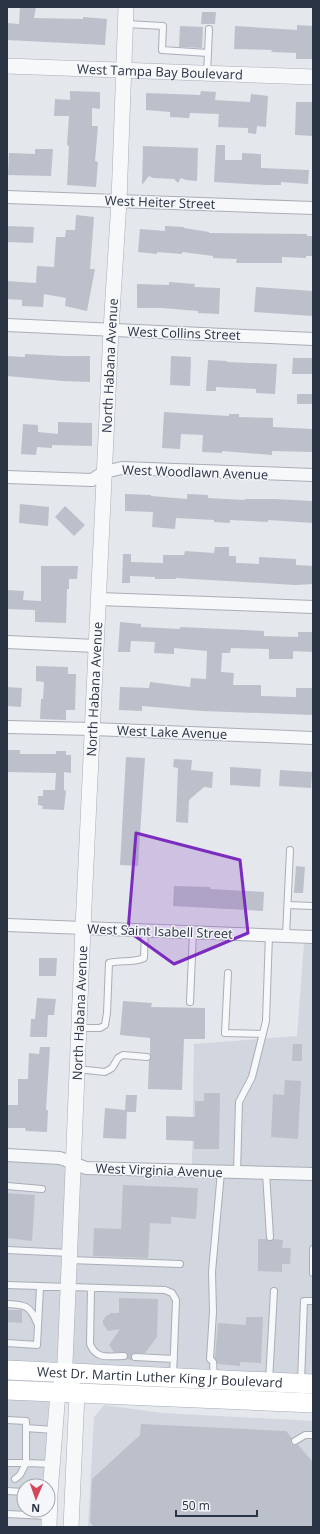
<svg xmlns="http://www.w3.org/2000/svg" width="320" height="1534" font-family="'Open Sans',sans-serif">
<style>
.built{fill:#d2d6de}
.building{fill:#bbc0ca}
.lines{fill:none;stroke-linecap:round;stroke-linejoin:round}
.service-casing{stroke:#a9aeb7;stroke-width:8}
.minor-casing{stroke:#a9aeb7;stroke-width:14}
.tertiary-casing{stroke:#a9aeb7;stroke-width:16}
.primary-casing{stroke:#a3abb8;stroke-width:20}
.service{stroke:#f7f8fa;stroke-width:6}
.minor{stroke:#f7f8fa;stroke-width:12}
.tertiary{stroke:#f7f8fa;stroke-width:15}
.primary{stroke:#fff;stroke-width:19}
.marked{fill:#7b2cbf;fill-opacity:0.2;stroke:#7b2cbf;stroke-width:3;stroke-linejoin:round}
.labels{text-anchor:middle;stroke-width:3;stroke-linejoin:round;paint-order:stroke}
.street-label{font-size:13px;fill:#2b3445;stroke:#f4f6f9}
</style>
<rect width="100%" height="100%" fill="#e4e7ec"/>
<path class="built" d="M304,943L313,944V1168L192,1164L194,1044L297,1036Z
M7,1161L59,1164L67,1167L60,1366L7,1364Z
M78,1172L85,1174L313,1180V1378L71,1366Z
M7,1396L51,1398L45,1486H24V1510H44L43,1527H7Z
M104,1405L162,1413L313,1421V1527H88L94,1417Z"/>
<path class="building" d="M20,7H36L34,18L83,19V17L107,19L105,45L7,40V23L19,24Z
M202,12H216L215,24H201Z
M297,25L313,26V59H296V53L271,52L272,50L234,49L235,26L297,30Z
M180,26L203,27L202,48L179,47Z
M70,91L100,92V109L92,108V126H98L95,161L98,162L96,187L67,185L69,146L67,145L69,116H54L55,99L70,100Z
M201,91L216,92L215,100L250,102L251,94L268,96L266,127L257,126L256,134L248,133V128L218,127L219,114L190,113L189,118L170,117V112L146,110V93L200,95Z
M296,102H313V136L295,135Z
M216,145H225V160H242V153L261,154V168L309,170L308,184L281,182V185H267L214,182Z
M143,146L198,148L197,181L186,180L181,178L178,183L174,179L153,178L149,176L142,185Z
M35,149H53L51,176L8,175L9,153L35,154Z
M76,215L94,217L90,269H95L87,311L65,306L66,298L44,294L43,307L22,306V300L7,299V281L36,283L37,266L54,267L56,237H65L66,230H75Z
M7,226L34,227L33,243L7,242Z
M165,226L184,227V228L209,232V233L307,234V236H313V256H306V258L282,257V263H236L237,259L213,258V256L182,252V254L157,252V254L138,252L140,229L165,231Z
M169,282L195,284L194,287L220,288L219,314L198,313V311L162,308H137V284L169,285Z
M256,287L313,291V316L254,312Z
M25,354L63,356H90V382L63,381L7,376V356L25,357Z
M171,356L191,357L190,386L170,385Z
M293,358H313V374H292Z
M208,360L227,361V362L277,364L275,394L256,393V389L216,387V391H206Z
M297,394H313V404H297Z
M164,412L229,416V414H239V417L273,418V427L313,429V452L272,451V455L222,451V453L202,452L203,435L181,434L180,449L162,448Z
M58,422L92,423V446L52,445V448L37,447L36,455L21,454L23,424L38,425V432L58,434Z
M125,494L151,495V496L187,499V494L208,495V498L245,500V499H275L313,501V523L268,520V522L230,520V523L214,522V520L176,518L175,529L152,527L153,512L125,511Z
M20,504L49,507L48,526L19,523Z
M65,506L85,525L74,536L55,517Z
M215,547H229V556H236V563L259,564V557L296,559V565L313,566V584L295,585L176,578V579H155V577L130,576V583H122L123,554H131V562L163,563V555H184L185,551L214,553Z
M41,566H78L77,579H69V589H67L66,623L35,622V610L7,609V590L24,591L23,600L41,601Z
M120,622L141,624V627L180,629V627L264,631V636L298,637V632H313V652L293,651V659H269V649L231,648L230,653H222L221,672L234,673L233,685H261V696L296,697V688H313V715L203,711L142,706V711L119,710L120,687L149,688L150,682L190,687L191,678L206,679L207,651L174,648V654L154,653L155,642L131,641L130,652H118Z
M36,666L68,667V674H76L75,710H66V720L40,719L41,699H43L44,682L36,681Z
M7,687L22,688L21,707L7,706Z
M7,750H20V754H56V751H66V755H71V773L64,772V790L66,791L64,810L42,809L43,806L38,805V796H43V790H55L56,773L7,772Z
M126,757L145,758L138,866L120,865Z
M174,759L192,760L191,770L213,772L212,788L204,787L189,800L188,823L176,822L178,768L173,767Z
M230,767L261,769L260,787L230,785Z
M280,770L312,772L311,788L279,786Z
M296,866L305,867L303,893H294Z
M174,886L210,887V889L264,892L263,911L173,906Z
M39,958H57L56,976H39Z
M37,998L56,999L54,1015H48L47,1037H30L31,1019H35Z
M123,1001L152,1003L151,1007L205,1008V1039H184L182,1090L148,1089L149,1061L151,1057L150,1053V1038L120,1035Z
M293,1044H302V1061H292Z
M40,1047H50L46,1110H48L47,1132L26,1131L25,1128H7V1105H18V1079H28L29,1053L39,1054Z
M285,1080L301,1081L298,1139L271,1137L273,1094L284,1095Z
M204,1093H220L219,1149H194V1141L166,1140V1116L195,1117V1101H204Z
M126,1095H137L136,1112H127L126,1139L103,1138L105,1108L125,1110Z
M123,1185L198,1188L196,1219L171,1217V1224L150,1223L148,1258L93,1256L94,1228L121,1229Z
M7,1193L35,1195L32,1241L7,1238Z
M258,1239H266L270,1241L274,1239L283,1240L282,1248H291L290,1264H282V1272L258,1271Z
M119,1298L158,1299L157,1337L145,1353H133L131,1356L132,1360L127,1359L128,1356L126,1352H114L109,1345L120,1329L108,1331L103,1324V1320L107,1315H109L110,1313H119Z
M7,1310H22V1323L7,1322Z
M246,1317H263L261,1363L240,1362V1366L218,1364L215,1358L218,1323L246,1325Z
M141,1424L286,1431L292,1438L291,1441V1444L295,1445H298L313,1462V1527H94L90,1522L92,1479L140,1435Z"/>
<g class="lines">
<g class="service-casing">
<path id="service" d="M126,24L163,26L162,50L208,53L207,73
M208,53L209,29
M288,905L313,906
M286,936L290,850
M228,973L225,1033L263,1034
M190,1002L193,932
M79,1028H100L105,1025L107,1013L109,963C121,960 133,963 144,958L145,930
M77,1069L105,1072L112,1068L118,1058L123,1055L147,1057
M237,1172L239,1102L252,1077L266,1021L269,935
M266,1173L270,1237
M7,1186L42,1189
M313,1249V1273
M7,1250L70,1253
M70,1260L180,1264
M7,1285L165,1290L172,1293L176,1300L173,1376
M91,1288L90,1344C96,1360 109,1356 124,1356
M7,1304C25,1305 30,1305 37,1323
M7,1343L37,1345L40,1287
M135,1357L174,1359
M214,1378L213,1362L210,1359L213,1312L212,1272L221,1172
M269,1381L274,1291
M301,1382L304,1301H313
M7,1420L26,1421V1428
M295,1441L305,1435H313
M7,1463H26L20,1475L15,1479
M53,1464L26,1463V1428L54,1430
M7,1491L24,1492
M7,1514L49,1516"/>
</g>
<g class="minor-casing">
<path id="minor" d="M7,197L313,208
M7,325L313,339
M7,477L92,480L104,472L122,468L313,475
M99,599L313,607
M7,642L96,646
M7,727L93,729L313,738
M7,925L313,937
M7,1155L60,1158L86,1168L313,1174"/>
</g>
<g class="tertiary-casing">
<g id="tertiary">
<path id="s1" d="M7,66L313,77"/>
<path id="s2" d="M49,1527L50,1493L58,1392L65,1373V1363L83,928L111,330L119,201L126,7"/>
<path d="M71,1527L77,1393L71,1384"/>
</g>
</g>
<g class="primary-casing">
<g id="primary">
<path id="s3" d="M7,1370L313,1384"/>
<path d="M7,1390L313,1403"/>
</g>
</g>
<use href="#service" class="service"/>
<use href="#minor" class="minor"/>
<use href="#tertiary" class="tertiary"/>
<use href="#primary" class="primary"/>
</g>
<path class="marked" d="M136,833L240,860L248,933L174,964L128,931Z"/>
<g class="labels">
<g class="street-label">
<text dy="5" stroke="none"><textPath href="#s1" startOffset="153">West Tampa Bay Boulevard</textPath></text>
<text transform="translate(160 202) rotate(2)" y="5">West Heiter Street</text>
<text transform="translate(184 333) rotate(2)" y="5">West Collins Street</text>
<text dy="5" stroke="none"><textPath href="#s2" startOffset="1164">North Habana Avenue</textPath></text>
<text transform="translate(195 472) rotate(2)" y="5">West Woodlawn Avenue</text>
<text dy="5" stroke="none"><textPath href="#s2" startOffset="840">North Habana Avenue</textPath></text>
<text transform="translate(172 732) rotate(2)" y="5">West Lake Avenue</text>
<text transform="translate(160 931) rotate(2)" y="5">West Saint Isabell Street</text>
<text dy="5" stroke="none"><textPath href="#s2" startOffset="516">North Habana Avenue</textPath></text>
<text transform="translate(159 1170) rotate(2)" y="5">West Virginia Avenue</text>
<text dy="5" stroke="none"><textPath href="#s3" startOffset="153">West Dr. Martin Luther King Jr Boulevard</textPath></text>
</g>
</g>
<rect width="320" height="1534" fill="none" stroke="#2b3445" stroke-width="16"/>
<g transform="translate(36 1498) rotate(182)"><circle r="19" fill="#f4f6f9" stroke="#a4a8b1"/>
<path d="M0-3L7 15L0 10L-7 15Z" fill="#d1495b"/>
<text y="-6" font-size="11" font-weight="bold" text-anchor="middle" fill="#2b3445">N</text>
</g>
<path d="M176 1510v6h81v-6" fill="none" stroke="#2b3445" stroke-width="2"/>
<text x="182" y="1510" font-size="12" fill="#2b3445" stroke="#f4f6f9" stroke-width="3" paint-order="stroke">50 m</text>
</svg>
